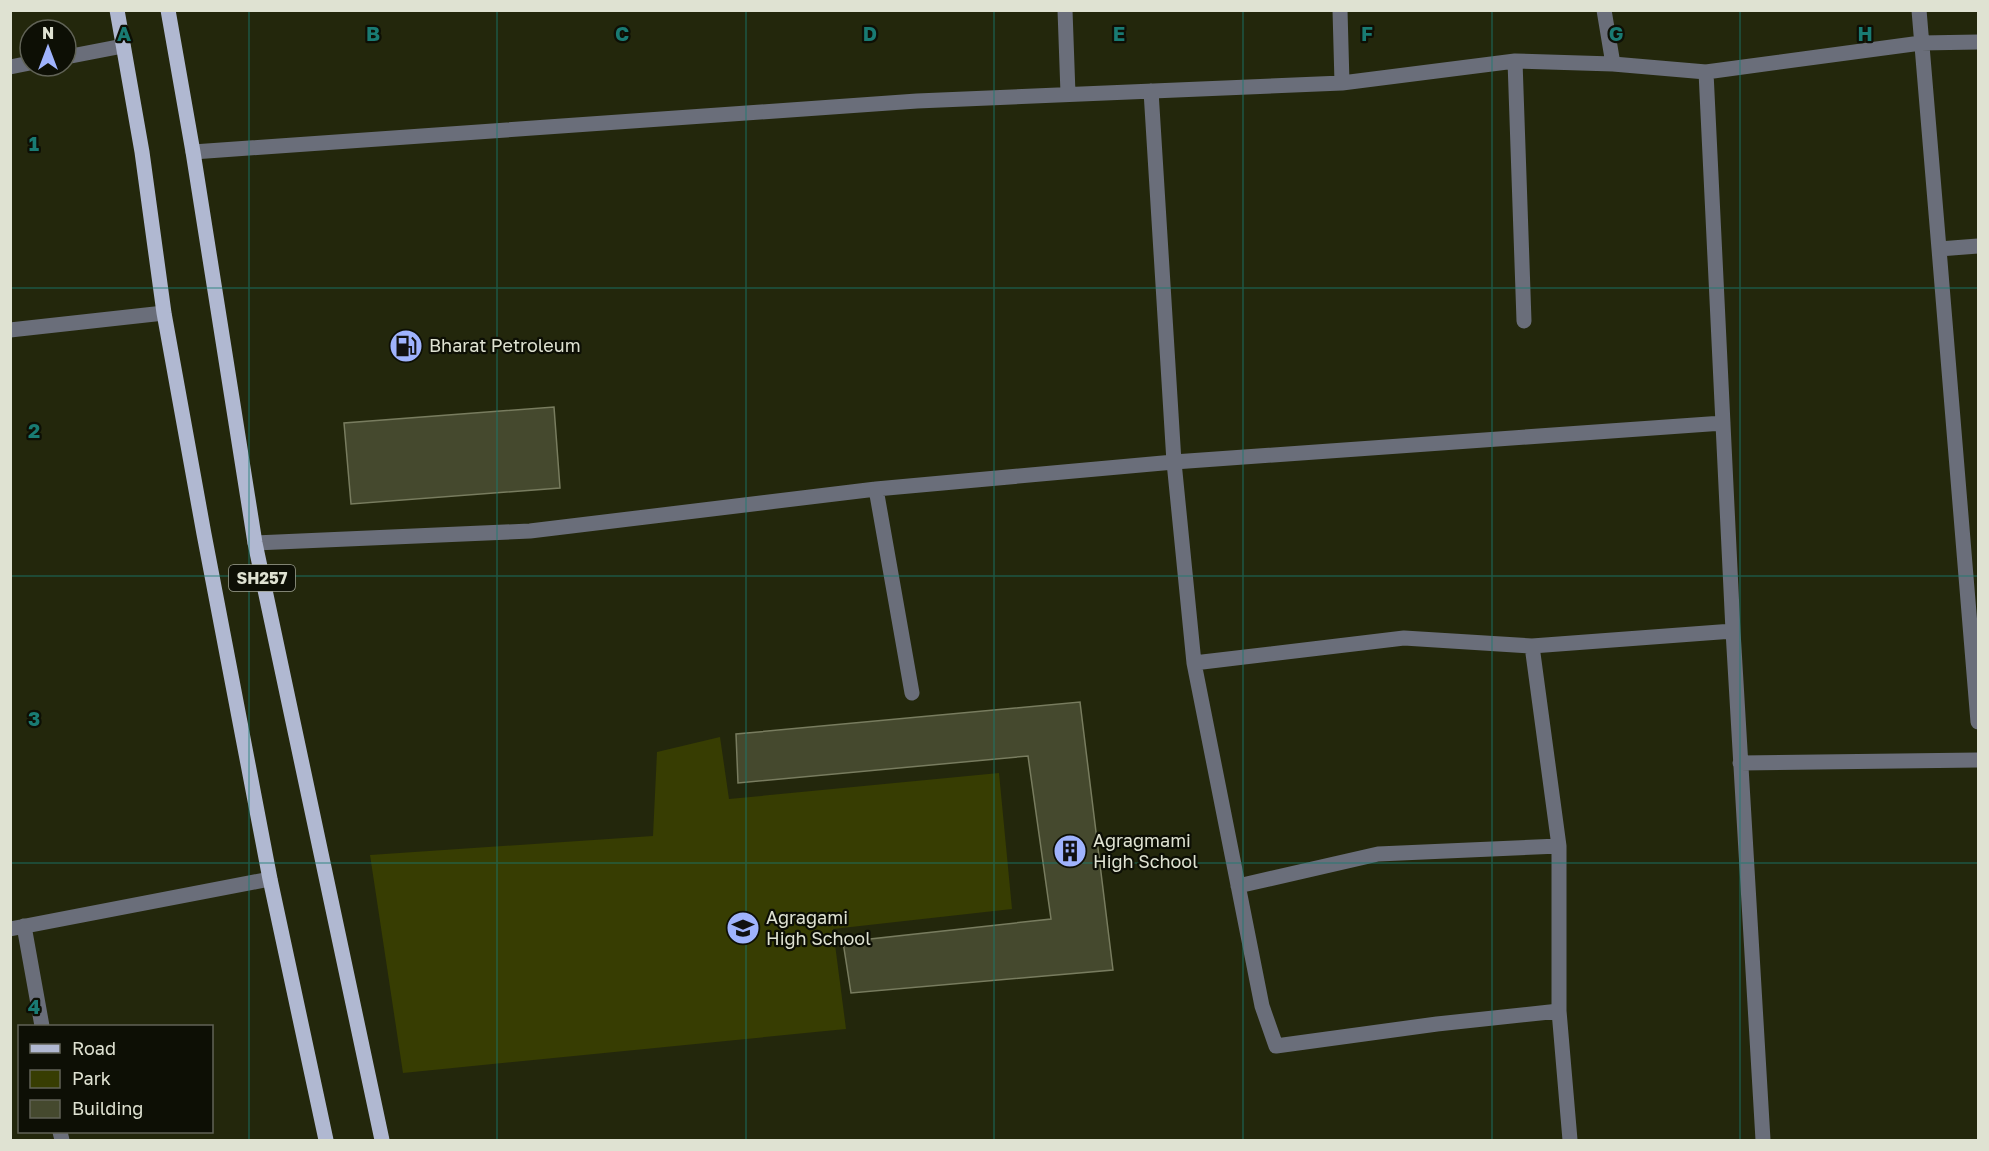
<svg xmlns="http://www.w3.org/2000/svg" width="1989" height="1151" font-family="'Golos Text',sans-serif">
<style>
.green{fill:#373d02}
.building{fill:#45492e;stroke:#787c5f;stroke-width:1.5}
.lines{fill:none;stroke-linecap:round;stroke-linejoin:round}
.minor{stroke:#6a6e7a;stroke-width:15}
.major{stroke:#b0b8d1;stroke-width:15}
.grid{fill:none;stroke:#197b73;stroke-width:1.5;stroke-opacity:0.55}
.labels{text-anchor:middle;stroke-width:4.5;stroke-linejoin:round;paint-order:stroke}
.shield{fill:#0d0f05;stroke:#a0a394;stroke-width:1.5}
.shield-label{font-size:16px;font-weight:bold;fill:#dfe2d2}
.poi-label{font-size:18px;fill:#dfe2d2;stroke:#0d0f05;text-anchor:start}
.grid-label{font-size:20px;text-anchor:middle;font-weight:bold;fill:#197b73;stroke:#0d0f05;stroke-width:4.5;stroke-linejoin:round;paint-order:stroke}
</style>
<rect width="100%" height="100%" fill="#23270c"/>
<path class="green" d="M720,737L729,799L999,773L1012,909L833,929L846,1029L403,1073L370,855L653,836L657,752Z"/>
<path class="building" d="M554,407L560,488L351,504L344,423Z
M1080,702L1113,970L851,993L843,942L1051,919L1028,756L738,783L736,734Z"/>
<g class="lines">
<path class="minor" d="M1065,10L1068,94
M1340,10L1342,83
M1919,10L1939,249L1978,246
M66,57L123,46
M1515,61L1524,321
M1613,64L1706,72L1733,631L1763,1140
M10,67L30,63
M1706,72L1921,43L1978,42
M1151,91L1174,462L1194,663L1262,1006L1276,1046L1437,1024L1559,1011
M193,152L917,101L1342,83L1515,61L1613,64L1604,10
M1939,249L1978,722
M10,330L164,313
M876,489L912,693
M255,543L530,531L876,489L1174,462L1723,423
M1532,646L1559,846V1011L1570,1140
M1194,663L1404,638L1532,646L1733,631
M1740,763L1978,760
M1238,886L1378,854L1559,846
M24,926L42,1026
M10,929L270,879
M60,1132L62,1140"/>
<path class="major" d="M117,10L142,152L164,313L204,534L270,879L326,1140
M168,10L193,152L255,543L382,1140"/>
</g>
<path class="grid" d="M249,10V1140M497,10V1140M746,10V1140M994,10V1140M1243,10V1140M1492,10V1140M1740,10V1140M10,288H1978M10,576H1978M10,863H1978"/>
<defs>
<g id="fuel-disc" transform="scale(1.725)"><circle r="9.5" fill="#9fb3fd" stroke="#0d0f05"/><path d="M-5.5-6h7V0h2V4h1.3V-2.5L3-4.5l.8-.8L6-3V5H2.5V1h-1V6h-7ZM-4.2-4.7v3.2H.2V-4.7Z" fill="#111"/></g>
<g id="building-disc" transform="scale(1.725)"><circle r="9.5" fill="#9fb3fd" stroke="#0d0f05"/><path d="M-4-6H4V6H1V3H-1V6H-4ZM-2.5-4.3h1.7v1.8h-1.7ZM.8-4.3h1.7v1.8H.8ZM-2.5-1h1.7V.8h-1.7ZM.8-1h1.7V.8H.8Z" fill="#111"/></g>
<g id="school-disc" transform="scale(1.725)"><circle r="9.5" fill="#9fb3fd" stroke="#0d0f05"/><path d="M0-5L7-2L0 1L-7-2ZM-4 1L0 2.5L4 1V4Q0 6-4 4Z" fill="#111"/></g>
</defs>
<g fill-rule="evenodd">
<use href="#fuel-disc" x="406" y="346"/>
<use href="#building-disc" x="1070" y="851"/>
<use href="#school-disc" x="743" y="928"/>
</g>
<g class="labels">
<rect class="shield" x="229" y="565" width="66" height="26" rx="4.5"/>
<g class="shield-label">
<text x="262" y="584">SH257</text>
</g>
<g class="poi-label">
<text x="429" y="352">Bharat Petroleum</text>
<text x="1093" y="847">Agragmami<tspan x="1093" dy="21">High School</tspan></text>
<text x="766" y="924">Agragami<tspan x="766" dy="21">High School</tspan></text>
</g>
</g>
<g class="grid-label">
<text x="124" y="41">A</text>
<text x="373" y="41">B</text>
<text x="622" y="41">C</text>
<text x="870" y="41">D</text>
<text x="1119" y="41">E</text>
<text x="1367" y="41">F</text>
<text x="1616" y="41">G</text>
<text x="1865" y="41">H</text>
<text x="34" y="151">1</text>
<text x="34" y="438">2</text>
<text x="34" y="726">3</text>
<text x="34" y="1014">4</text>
</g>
<rect width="1989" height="1151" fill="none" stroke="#dfe2d2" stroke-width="24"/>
<rect x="18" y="1025" width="195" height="108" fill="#0d0f05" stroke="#616357" stroke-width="1.5"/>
<rect x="30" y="1044" width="30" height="9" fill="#b0b8d1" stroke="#616357" stroke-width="1.5"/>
<text x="72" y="1055" font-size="18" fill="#dfe2d2">Road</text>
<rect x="30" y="1070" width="30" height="18" fill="#373d02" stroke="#616357" stroke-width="1.5"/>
<text x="72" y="1085" font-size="18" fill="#dfe2d2">Park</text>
<rect x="30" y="1100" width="30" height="18" fill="#45492e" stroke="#616357" stroke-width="1.5"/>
<text x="72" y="1115" font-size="18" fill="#dfe2d2">Building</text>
<g transform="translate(48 48)"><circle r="28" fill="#0d0f05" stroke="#616357" stroke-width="1.5"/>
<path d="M0-4.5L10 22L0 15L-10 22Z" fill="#9fb3fd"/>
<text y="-9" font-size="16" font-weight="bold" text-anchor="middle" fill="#dfe2d2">N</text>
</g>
</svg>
